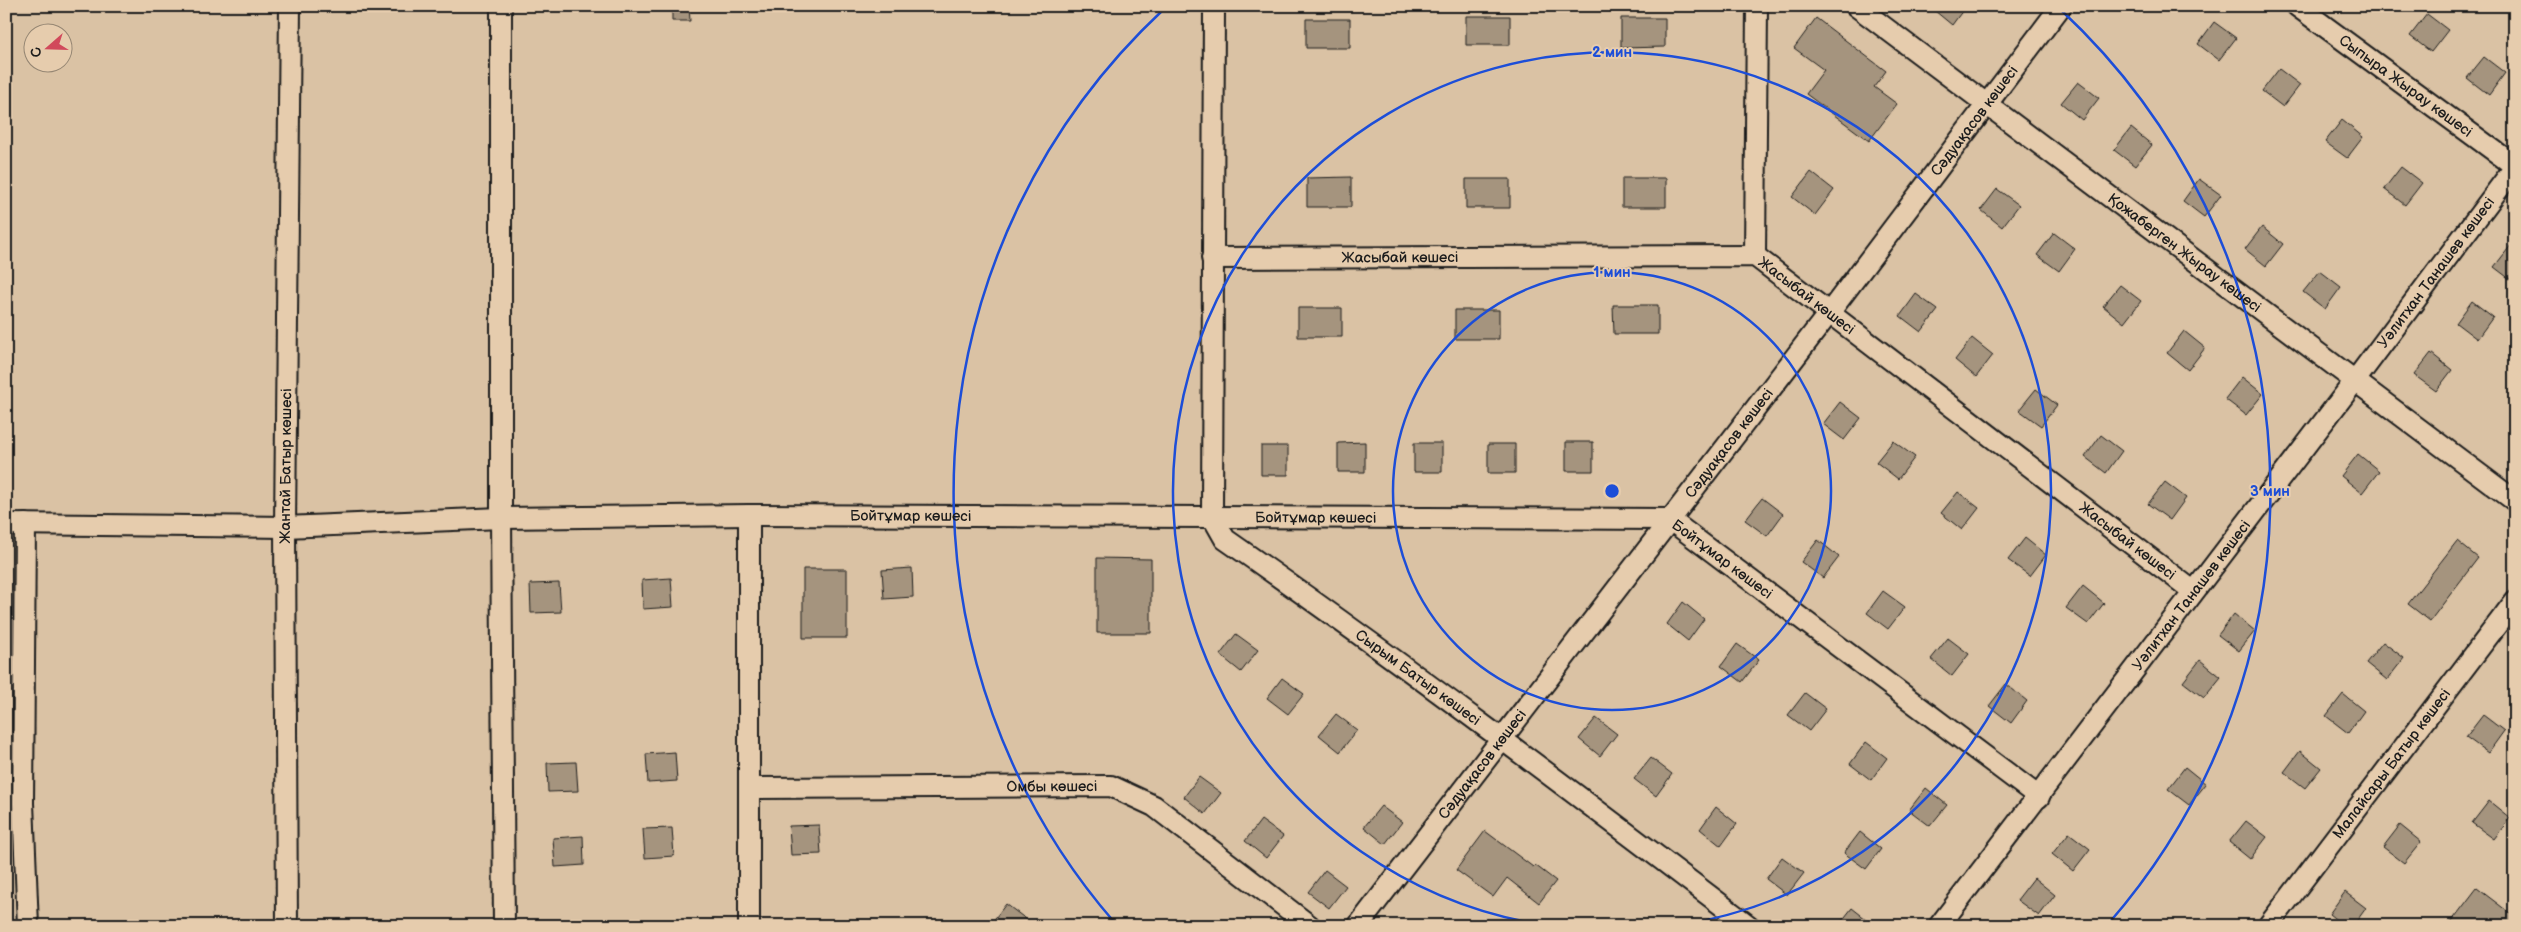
<svg xmlns="http://www.w3.org/2000/svg" width="2521" height="932" font-family="'Balsamiq Sans',sans-serif">
<style>
.building{fill:#a5947e;stroke:#1c1c1c}
.lines{fill:none;stroke-linecap:round;stroke-linejoin:round}
.street-casing{stroke:#1c1c1c;stroke-width:24}
.street{stroke:#e6ccad;stroke-width:20}
.ring{fill:none;stroke:#1d4ed8;stroke-width:2.5}
.labels{text-anchor:middle;stroke-width:4;stroke-linejoin:round;paint-order:stroke}
.street-label{font-size:15px;fill:#1c1c1c;stroke:#e6ccad}
.centre{fill:#1d4ed8;stroke:#e6ccad;stroke-width:2.5}
.ring-label{font-size:15px;text-anchor:middle;font-weight:bold;fill:#1d4ed8;stroke:#e6ccad;stroke-width:4;stroke-linejoin:round;paint-order:stroke}
</style>
<rect width="100%" height="100%" fill="#dac2a4"/>
<filter id="ink" filterUnits="userSpaceOnUse"><feTurbulence type="fractalNoise" baseFrequency=".02" numOctaves="2"/><feDisplacementMap in="SourceGraphic" scale="10" xChannelSelector="R" yChannelSelector="G"/><feConvolveMatrix kernelMatrix="1 2 1 2 8 2 1 2 1" color-interpolation-filters="sRGB"/></filter>
<g filter="url(#ink)">
<path class="building" d="M672,6H689L690,21H672Z
M1929,6H1966L1952,25Z
M2427,14L2448,30L2431,52L2410,36Z
M1466,16H1510V45H1466Z
M1621,18H1665V47L1621,48Z
M1816,18L1886,71L1874,87L1897,104L1869,141L1806,94L1824,70L1794,48Z
M1306,19H1350V48H1306Z
M2214,22L2236,38L2219,60L2198,44Z
M2484,57L2505,73L2489,95L2467,78Z
M2279,69L2300,85L2283,107L2262,91Z
M2078,82L2099,98L2082,120L2061,103Z
M2342,120L2363,137L2347,158L2325,142Z
M2131,128L2152,145L2135,166L2114,150Z
M2401,167L2422,183L2405,205L2384,189Z
M1811,172L1834,190L1815,215L1792,197Z
M1351,177V207H1307V178Z
M1622,178H1666V207H1622Z
M1466,179H1510V208H1466Z
M2199,179L2221,195L2204,217L2183,201Z
M1997,189L2019,205L2002,227L1981,210Z
M2262,227L2283,244L2266,266L2245,249Z
M2054,233L2075,249L2059,271L2037,255Z
M2515,240V283L2494,267Z
M2320,271L2341,287L2325,309L2303,292Z
M2120,285L2141,301L2124,323L2103,306Z
M1916,294L1938,310L1921,332L1900,316Z
M2472,301L2493,317L2477,339L2456,323Z
M1613,305H1658V334H1614Z
M1298,308H1342V337H1298Z
M1455,310H1499V339H1455Z
M2184,331L2205,348L2188,370L2167,353Z
M1972,338L1993,355L1976,377L1955,360Z
M2431,353L2452,370L2436,391L2414,375Z
M2242,377L2263,394L2246,415L2225,399Z
M2036,389L2057,405L2041,426L2019,410Z
M1840,402L1861,418L1844,440L1823,424Z
M2101,435L2122,451L2106,473L2085,457Z
M1893,441L1915,457L1898,479L1876,462Z
M1365,442V472H1338V443Z
M1566,442H1593V471H1566Z
M1414,443H1442V472H1414Z
M1488,444H1515V473H1488Z
M1261,446H1288V475H1261Z
M2358,454L2379,471L2362,493L2341,476Z
M2165,482L2186,498L2170,520L2148,504Z
M1958,492L1979,508L1962,530L1941,513Z
M1762,498L1783,514L1767,536L1745,520Z
M2025,538L2046,555L2030,576L2008,560Z
M1818,540L1839,557L1823,578L1801,562Z
M2457,541L2478,558L2430,621L2408,604Z
M1097,558L1151,559V633H1097Z
M912,568L913,597L884,599L882,570Z
M803,569H847V638H803Z
M671,578L673,607L643,609L642,580Z
M559,583L561,612L531,613L530,584Z
M2083,586L2104,603L2088,624L2066,608Z
M1883,591L1905,607L1888,629L1867,613Z
M1683,602L1704,619L1688,641L1667,624Z
M2234,614L2255,631L2239,651L2218,635Z
M1236,634L1258,650L1241,672L1220,655Z
M1948,638L1969,654L1952,676L1931,659Z
M2383,642L2404,658L2387,680L2366,663Z
M1737,644L1759,660L1742,682L1721,666Z
M2200,660L2221,677L2204,698L2183,682Z
M1282,678L1304,694L1288,714L1267,698Z
M2006,684L2027,701L2011,723L1989,706Z
M1805,693L1826,709L1809,731L1788,715Z
M2343,694L2364,711L2348,733L2326,716Z
M1336,714L1357,730L1340,752L1319,735Z
M2483,715L2504,731L2488,753L2466,737Z
M1596,718L1617,734L1600,756L1579,739Z
M1866,742L1887,758L1871,780L1850,764Z
M2300,751L2321,768L2305,788L2284,772Z
M675,752L677,781L648,783L646,754Z
M1651,758L1672,774L1656,796L1634,779Z
M576,762L578,791L548,792L547,763Z
M2185,767L2206,784L2189,805L2168,789Z
M1199,777L1221,793L1205,814L1184,797Z
M1926,788L1947,805L1930,826L1909,810Z
M2489,801L2510,818L2494,839L2472,823Z
M1381,806L1402,822L1385,844L1364,827Z
M1716,807L1737,824L1721,846L1700,829Z
M1261,820L1283,836L1266,858L1245,841Z
M2246,821L2267,837L2250,859L2229,842Z
M819,825L821,854L791,855L789,826Z
M2400,825L2421,842L2404,863L2383,847Z
M672,828L674,856L645,858L643,829Z
M1485,831L1533,867L1535,865L1556,881L1539,903L1507,878L1493,897L1456,870Z
M1860,832L1881,849L1866,869L1844,853Z
M2069,833L2090,849L2073,871L2052,854Z
M583,836L584,865L555,867L553,838Z
M1782,857L1804,873L1787,895L1766,879Z
M1325,870L1346,886L1329,908L1308,892Z
M2034,878L2055,895L2039,916L2017,900Z
M2477,888L2515,917V926H2448Z
M2345,892L2366,908L2353,926H2344L2329,914Z
M1006,904L1035,926H989Z
M1852,908L1875,926H1838Z"/>
<g class="lines">
<g class="street-casing">
<g id="street">
<path d="M501,6V518L504,926"/>
<path id="s1" d="M1214,6L1212,516L1225,539C1403,663 1576,794 1749,926"/>
<path id="s2" d="M1856,6L2515,501"/>
<path id="s3" d="M2297,6L2515,166"/>
<path d="M1755,256L1757,6"/>
<path id="s4" d="M1212,258L1755,256L2193,591"/>
<path d="M749,515V926"/>
<path id="s5" d="M6,524L285,527L501,518L749,515L1669,519L2039,797"/>
<path d="M25,524L23,803L28,926"/>
<path id="s6" d="M750,788L1111,786L1154,806L1310,926"/>
<path id="s7" d="M287,926L285,527L290,6"/>
<path id="s8" d="M1358,926L1829,313L2061,6"/>
<path id="s9" d="M1939,926L2354,382L2515,167"/>
<path id="s10" d="M2268,926L2515,601"/>
</g>
</g>
<use href="#street" class="street"/>
</g>
</g>
<g class="ring">
<circle cx="1612" cy="491" r="219"/>
<path d="M1551 926A439 439 0 1 1 1673 926"/>
<path d="M1115 923A658 658 0 0 1 1163 10M2061 10A658 658 0 0 1 2109 923"/>
</g>
<g class="labels">
<g class="street-label">
<text dy="5" stroke="none"><textPath href="#s3" startOffset="135">Сыпыра Жырау көшесі</textPath></text>
<text dy="5" stroke="none"><textPath href="#s8" startOffset="1014">Сәдуақасов көшесі</textPath></text>
<text dy="5" stroke="none"><textPath href="#s2" startOffset="411">Қожаберген Жырау көшесі</textPath></text>
<text dy="5" stroke="none"><textPath href="#s4" startOffset="188">Жасыбай көшесі</textPath></text>
<text dy="5" stroke="none"><textPath href="#s9" startOffset="821">Уәлитхан Танашев көшесі</textPath></text>
<text dy="5" stroke="none"><textPath href="#s4" startOffset="608">Жасыбай көшесі</textPath></text>
<text dy="5" stroke="none"><textPath href="#s8" startOffset="609">Сәдуақасов көшесі</textPath></text>
<text dy="5" stroke="none"><textPath href="#s7" startOffset="460">Жантай Батыр көшесі</textPath></text>
<text dy="5" stroke="none"><textPath href="#s5" startOffset="905">Бойтұмар көшесі</textPath></text>
<text dy="5" stroke="none"><textPath href="#s5" startOffset="1310">Бойтұмар көшесі</textPath></text>
<text dy="5" stroke="none"><textPath href="#s4" startOffset="1012">Жасыбай көшесі</textPath></text>
<text dy="5" stroke="none"><textPath href="#s5" startOffset="1730">Бойтұмар көшесі</textPath></text>
<text dy="5" stroke="none"><textPath href="#s9" startOffset="416">Уәлитхан Танашев көшесі</textPath></text>
<text dy="5" stroke="none"><textPath href="#s1" startOffset="774">Сырым Батыр көшесі</textPath></text>
<text dy="5" stroke="none"><textPath href="#s10" startOffset="204">Малайсары Батыр көшесі</textPath></text>
<text dy="5" stroke="none"><textPath href="#s8" startOffset="204">Сәдуақасов көшесі</textPath></text>
<text dy="5" stroke="none"><textPath href="#s6" startOffset="302">Омбы көшесі</textPath></text>
</g>
</g>
<circle cx="1612" cy="491" r="8" class="centre"/>
<g class="ring-label">
<text x="1612" y="57">2 мин</text>
<text x="1612" y="277">1 мин</text>
<text x="2270" y="496">3 мин</text>
</g>
<rect width="2521" height="932" fill="none" stroke="#e6ccad" stroke-width="25"/>
<rect x="12" y="12" width="2496" height="907" fill="none" stroke="#1c1c1c" stroke-width="2" filter="url(#ink)"/>
<g transform="translate(48 48) rotate(250)"><circle r="24" fill="#e6ccad" stroke="#958673"/>
<path d="M0-4L9 19L0 12L-9 19Z" fill="#d1495b"/>
<text y="-8" font-size="14" font-weight="bold" text-anchor="middle" fill="#1c1c1c">С</text>
</g>
</svg>
